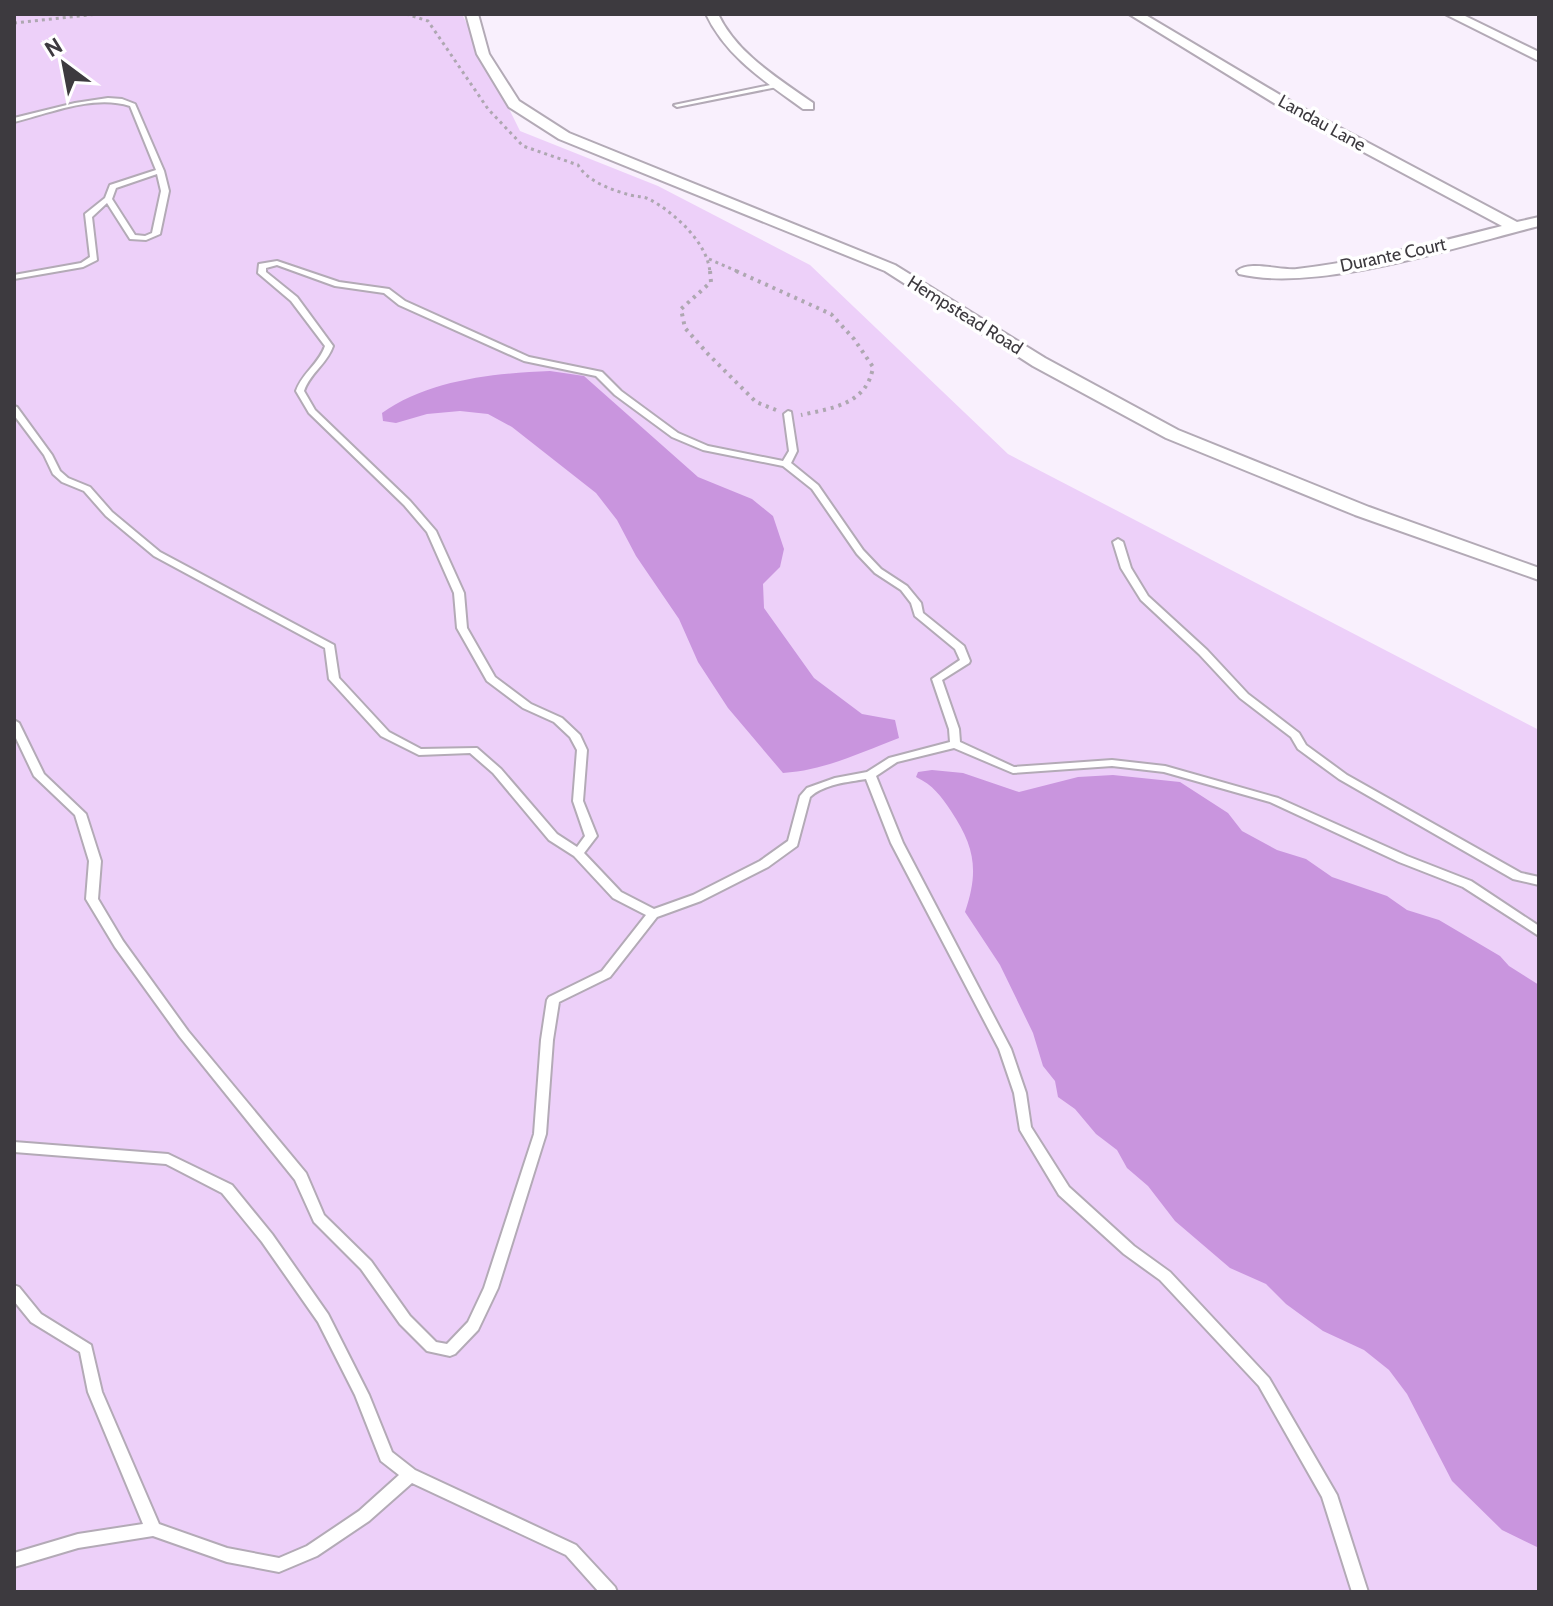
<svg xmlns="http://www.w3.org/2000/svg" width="1553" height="1606" font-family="Cabin,sans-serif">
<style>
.green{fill:#edd0f9}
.water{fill:#c995de}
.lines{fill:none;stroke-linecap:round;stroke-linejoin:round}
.service-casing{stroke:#b3aab6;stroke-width:4}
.minor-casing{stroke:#b3aab6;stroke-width:4}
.path-far1{stroke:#aea7b1;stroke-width:3;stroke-dasharray:3 4;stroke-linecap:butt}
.path{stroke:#aea7b1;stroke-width:4;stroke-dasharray:3 5;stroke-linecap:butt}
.service{fill:#fff;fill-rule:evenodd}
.minor{fill:#fff;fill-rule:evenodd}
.labels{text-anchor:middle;stroke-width:7;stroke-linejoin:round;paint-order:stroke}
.far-street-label{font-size:18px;fill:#3d3a3f;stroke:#fff}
</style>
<rect width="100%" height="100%" fill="#f9f0fd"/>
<path class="green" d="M14,14H462L520,131L658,186L810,265L1008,454L1539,730V1592H14Z"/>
<path class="water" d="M550,371L584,376L698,477L752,499L773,516L784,549L780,567L763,584L764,608L814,678L862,714L895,720L899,738C859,753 826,770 783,773L728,708L698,662L679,619L636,556L617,520L596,493L512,427L488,414L460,411L427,414L396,423L383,421L382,413C428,380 494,373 550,371Z
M932,770L963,773L1019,792L1078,777L1113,775L1180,782L1228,813L1242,831L1277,850L1306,859L1332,877L1387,896L1407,910L1439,920L1500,956L1509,966L1539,985V1548L1502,1530L1452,1481L1407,1394L1389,1370L1364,1350L1323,1331L1286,1304L1266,1284L1230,1268L1175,1221L1148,1186L1127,1168L1117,1150L1096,1134L1075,1109L1058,1097L1055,1081L1043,1066L1033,1033L1000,965L965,912C979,871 975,847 951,811C941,796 933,785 916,777L918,772Z"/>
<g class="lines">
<g class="service-casing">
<path id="service" d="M780,83L782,84V86L677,107L674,105Z
M108,98L122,99L135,104L164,171L169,191L160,234L146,240L130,239L107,203L92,217L97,260L83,267L14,279V275L81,263L90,257L85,214L105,198L110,185L156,170L130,106C94,94 50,113 14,122V118L75,103ZM157,174L161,191L152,233L145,236L135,235L112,199L116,188Z
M277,261L339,282L389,289L405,301L529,357L602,372L621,391L678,433L708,446L783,461L789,451L784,414L788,411L791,412L797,451L791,463L818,485L863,550L881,569L907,586L921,603L923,613L964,646L970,661L969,663L942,680L959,729L960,742L1014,767L1112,760L1165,766L1278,798L1407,856L1471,881L1539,926V936L1463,887L1399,862L1270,802L1164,772L1112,766L1013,773L954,748L897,762L876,776L903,843L1011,1049L1026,1093L1031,1127L1069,1187L1134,1246L1170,1272L1269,1378L1337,1495L1368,1592H1352L1322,1497L1259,1386L1160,1280L1124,1254L1059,1195L1020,1130L1014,1093L999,1049L891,843L866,779C848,782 824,784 810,797L797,846L768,867L701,901L657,917L610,977L559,1002L553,1040L546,1134L498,1288L478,1330L455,1354L450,1356L427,1351L400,1324L361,1269L314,1222L295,1180L180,1037L115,947L86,899L89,861L75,815L34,776L14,734V720L19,723L44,774L86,814L101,861L98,899L123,941L188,1031L306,1173L324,1215L371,1261L410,1316L436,1342L447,1344L468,1322L484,1288L534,1134L541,1040L547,1000L549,997L602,971L646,915L613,898L574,856L549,840L493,773L470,753L419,755L381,736L329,679L325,648L154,556L106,516L84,491L62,482L53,474L44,455L14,415V406L17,407L52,455L60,471L68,478L90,487L112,512L160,552L334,645L339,678L389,732L421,749L477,748L501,769L557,834L577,847L585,836L573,801L577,750L570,737L554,722L523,708L487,681L457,628L454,593L427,532L404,505L309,413L296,391C302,373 319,364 325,346L291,301L258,273L259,264ZM277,265L335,286L384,293L399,305L524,361L596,376L615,395L672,437L703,450L783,466L812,489L857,554L875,573L901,590L911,603L915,616L955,649L960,660L932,679L949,729L950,742L889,758L867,772L835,778L807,788L800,796L788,841L760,861L693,895L654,909L621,892L584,853L597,836L583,801L587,750L580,735L562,718L531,704L495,677L467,628L464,593L436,531L410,501L315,410L304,391C310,373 327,364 333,346L297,297L266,272V268Z
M1118,539L1123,542L1131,568L1148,596L1207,650L1248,694L1299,733L1306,745L1347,775L1521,873L1539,877V885L1513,879L1339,779L1298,749L1291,737L1240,698L1199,654L1141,600L1121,568L1113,542Z
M14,1142L168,1154L232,1185L272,1234L328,1314L369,1395L392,1452L415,1470L576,1545L615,1587L617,1592H599L566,1555L412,1483L369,1521L317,1556L279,1572L227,1562L153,1536L78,1548L14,1567V1553L78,1534L143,1524L88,1392L80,1352L31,1322L14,1301V1285L19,1287L41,1314L91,1345L102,1392L159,1524L227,1548L279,1558L307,1546L359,1511L399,1475L381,1461L355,1395L318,1322L262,1242L222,1193L166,1164L14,1152Z"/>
</g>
<g class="minor-casing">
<path id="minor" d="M466,14H478L489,54L519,101L569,133L895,265L1045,358L1178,430L1369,507L1539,568V580L1355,515L1166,438L1033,366L885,271L559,139L509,107L477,54Z
M706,14H718C737,54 778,78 813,103V109H803C766,82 726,57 706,14Z
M1129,14H1144L1297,105L1517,222L1539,217V226C1459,246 1318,293 1239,274L1237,271C1250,260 1280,271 1297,269C1366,261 1434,243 1502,226L1287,111Z
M1445,14H1461L1539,52V61Z"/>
</g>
<path class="path-far1" d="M406,14L428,21L488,109L523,146L578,165C588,182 612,190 630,195C637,197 643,196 649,199C675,213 708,243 710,273
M14,23L98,14
M709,259L741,273"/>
<path class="path" d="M710,271L711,282L681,309L685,328L708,354L756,402L776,410
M736,271L831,314L854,339L873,367C867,404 833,408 801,415"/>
<use href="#service" class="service"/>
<use href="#minor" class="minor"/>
</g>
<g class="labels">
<g class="far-street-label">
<text transform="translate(1322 123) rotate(29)" y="6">Landau Lane</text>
<text transform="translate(1393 255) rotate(-12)" y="6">Durante Court</text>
<text transform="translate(965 315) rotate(32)" y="6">Hempstead Road</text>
</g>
</g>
<rect width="1553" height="1606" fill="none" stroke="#3d3a3f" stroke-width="32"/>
<g transform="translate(64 64) rotate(328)" stroke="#ffffff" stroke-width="6" paint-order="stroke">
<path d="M0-6L14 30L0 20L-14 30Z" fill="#3d3a3f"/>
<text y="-12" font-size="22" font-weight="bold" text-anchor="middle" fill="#3d3a3f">N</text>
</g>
</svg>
